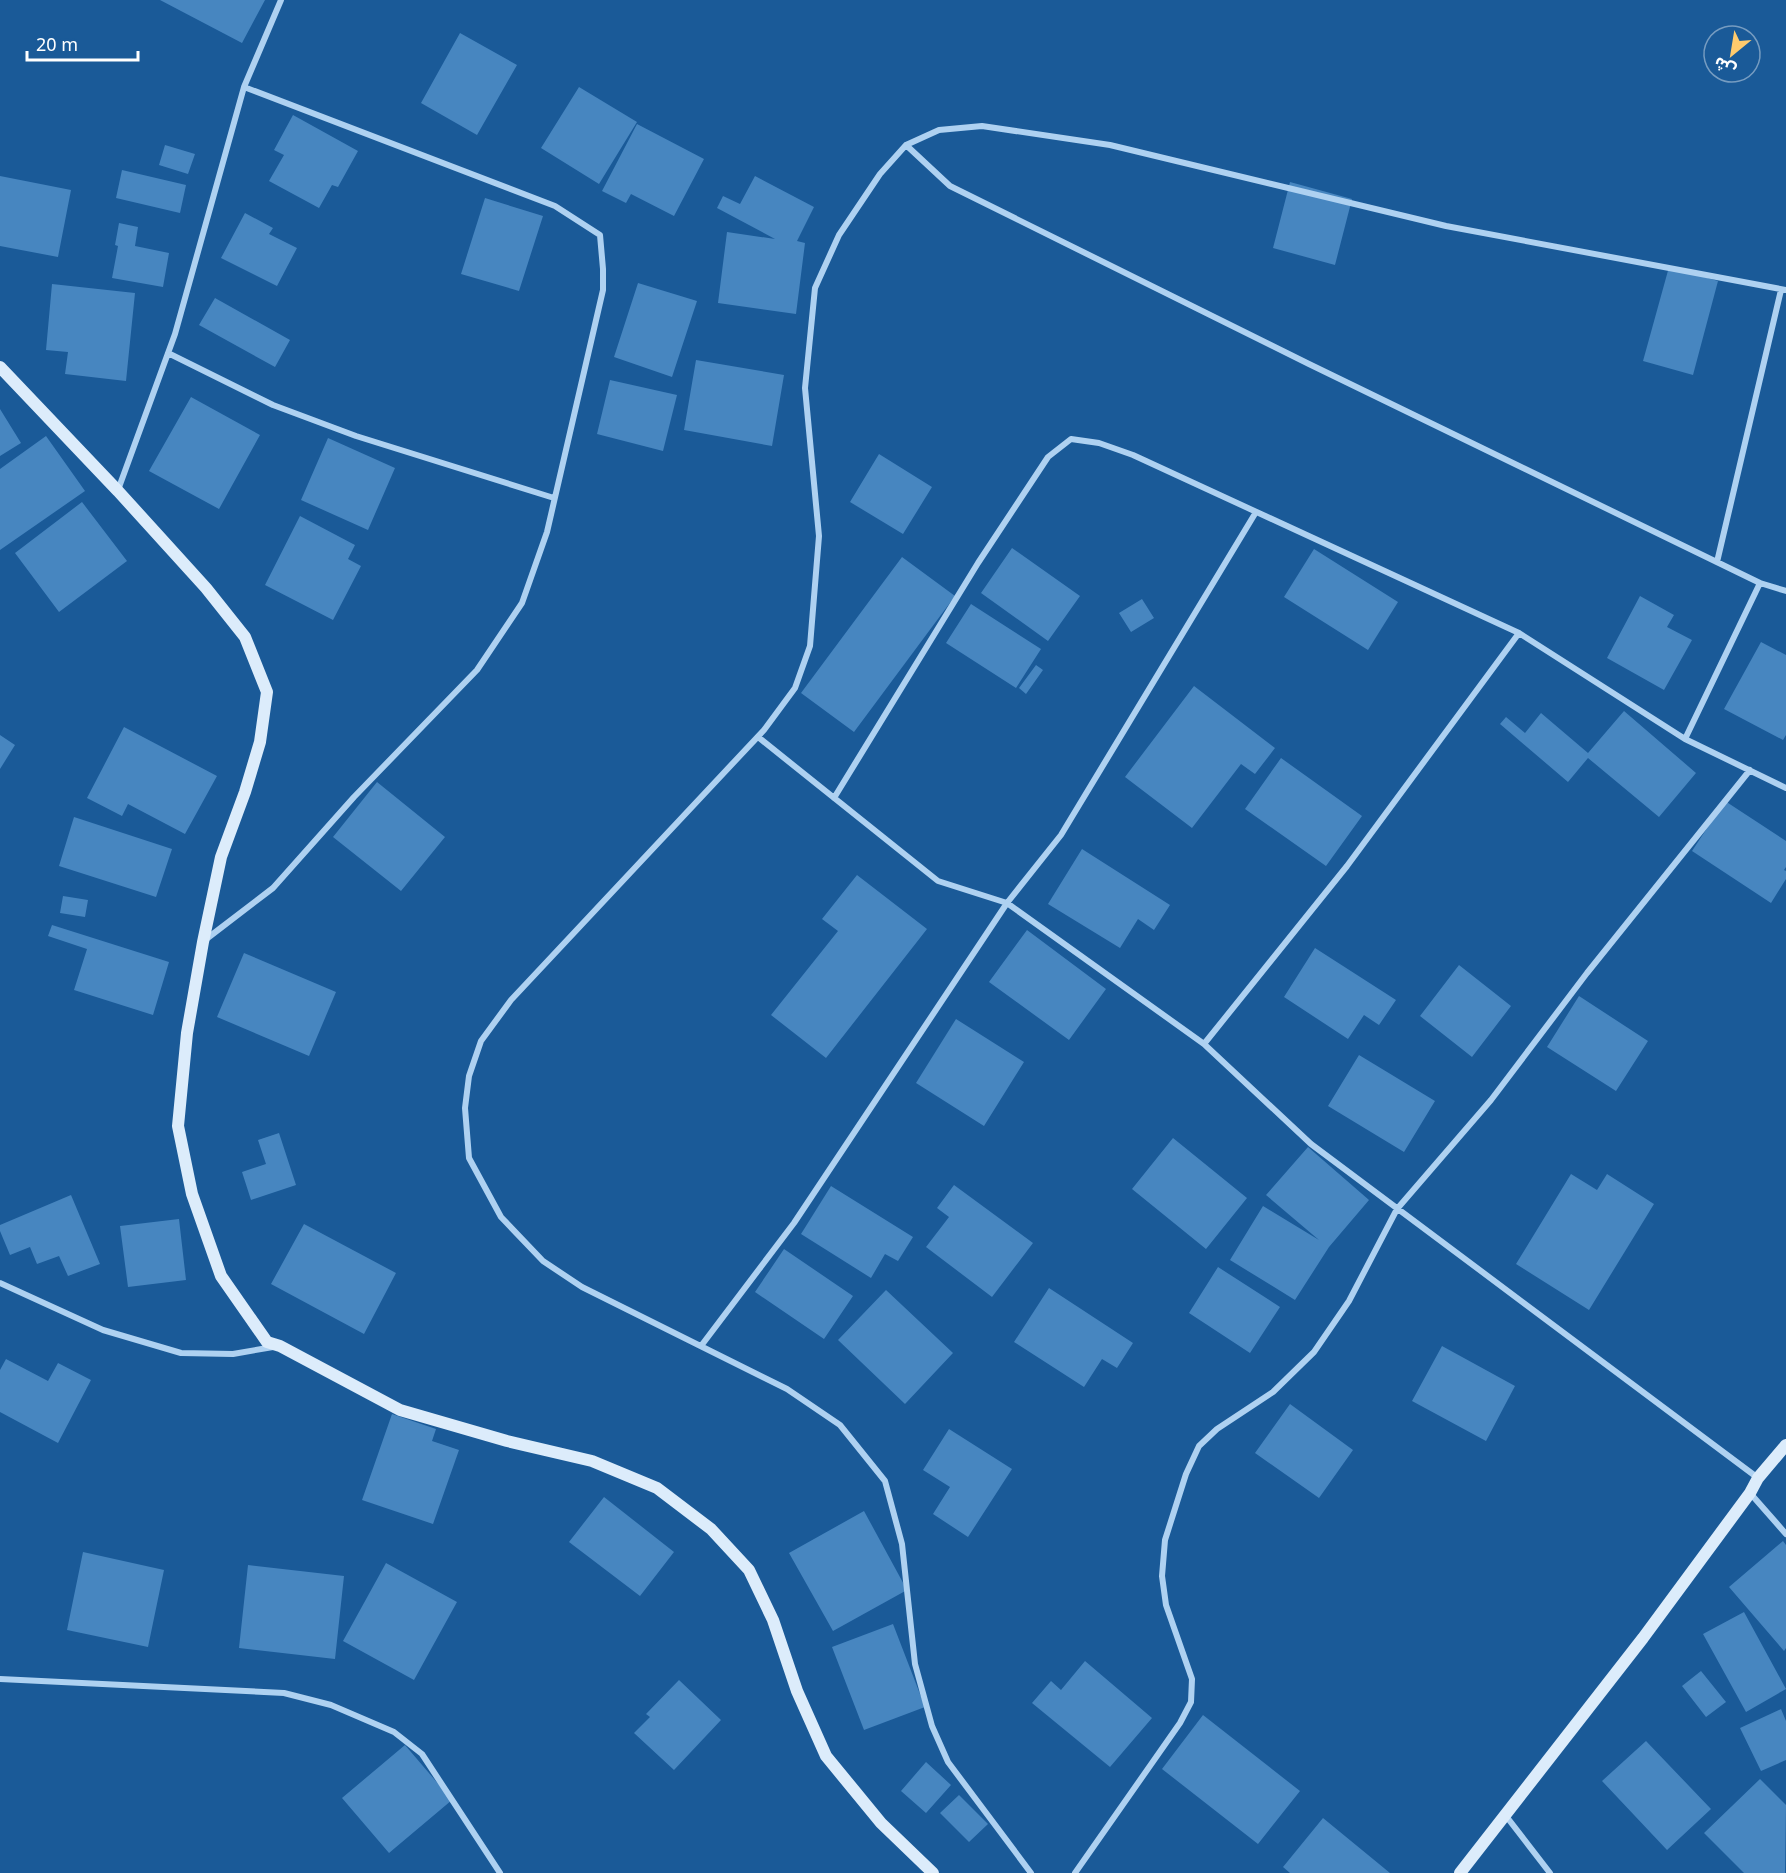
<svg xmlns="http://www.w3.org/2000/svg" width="1786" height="1873" font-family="'Noto Sans','Noto Sans Arabic',sans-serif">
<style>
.building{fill:#4786c0}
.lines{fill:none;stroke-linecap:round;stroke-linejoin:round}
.street{stroke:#aed1f1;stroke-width:6}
.secondary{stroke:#dcecfb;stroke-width:12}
</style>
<rect width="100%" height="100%" fill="#1a5a98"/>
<path class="building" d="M160,0H265L242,43Z
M460,33L517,65L477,135L421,103Z
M579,87L637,122L599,184L541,148Z
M293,115L358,151L338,187L332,185L319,208L269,181L284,155L274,150Z
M637,124L704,159L674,216L631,194L626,203L602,191Z
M165,145L195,154L188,174L159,165Z
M122,170L186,185L180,213L116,198Z
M0,176L71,190L58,257L0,246Z
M755,176L814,207L797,241L805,243L796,314L718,303L727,232L775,239L717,208L723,196L740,204Z
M1290,182L1352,199L1335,265L1273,248Z
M485,198L543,216L519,291L461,274Z
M245,213L273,228L269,234L297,248L277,286L221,258Z
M119,223L138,227L135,246L169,253L163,287L112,278L118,246L115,245Z
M1669,267L1718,281L1693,375L1643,361Z
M638,283L697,301L672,377L614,357Z
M52,284L135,293L126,381L65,374L68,352L46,350Z
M215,298L290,340L275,367L199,325Z
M696,360L784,375L772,446L684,430Z
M610,380L677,395L663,451L597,434Z
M191,397L260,435L219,509L149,471Z
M0,409L21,443L0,456Z
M46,436L85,491L0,550V469Z
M328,438L395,468L368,530L301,500Z
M879,454L932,487L903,534L850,502Z
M82,502L127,561L59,612L15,553Z
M300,516L355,545L348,559L361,566L333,620L265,585Z
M1012,548L1080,596L1048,641L981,593Z
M1314,549L1398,602L1368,650L1284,597Z
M902,557L955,596L854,732L801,693Z
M1640,596L1674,615L1667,627L1692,640L1664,690L1607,658Z
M1142,599L1154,618L1131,632L1119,613Z
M971,604L1041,649L1016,688L946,643Z
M1761,642L1786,655V735L1783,740L1724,709Z
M1036,665L1043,670L1026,694L1019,688Z
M1194,686L1275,748L1255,774L1241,764L1192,828L1125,777Z
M1624,711L1696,773L1659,817L1588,758L1568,782L1500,724L1506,717L1525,733L1541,713L1588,753Z
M124,727L217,776L185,834L128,804L122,816L87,798Z
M0,735L15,745L0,769Z
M1281,758L1362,816L1326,866L1245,809Z
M377,782L445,837L401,891L333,837Z
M1725,801L1786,841V867L1784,870L1786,871V879L1771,903L1692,851Z
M74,817L172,849L156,897L59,866Z
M1082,849L1170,905L1154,930L1138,919L1120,948L1048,904Z
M857,875L927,929L826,1058L771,1015L838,931L822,919Z
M63,896L88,900L85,917L60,913Z
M52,925L169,962L153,1015L74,990L87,949L48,936Z
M1027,930L1106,989L1069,1040L989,982Z
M1315,948L1396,1000L1379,1025L1364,1015L1348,1039L1284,997Z
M244,953L336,992L309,1056L217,1017Z
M1459,965L1511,1006L1472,1057L1420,1016Z
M1579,996L1648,1041L1616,1091L1547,1047Z
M956,1019L1024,1062L984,1126L916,1083Z
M1359,1055L1435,1101L1404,1152L1328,1106Z
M279,1133L296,1185L251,1200L242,1172L266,1164L258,1140Z
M1173,1138L1247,1198L1206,1249L1132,1189Z
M1308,1147L1369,1200L1329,1247L1295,1300L1230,1260L1263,1206L1319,1240L1266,1195Z
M1571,1174L1597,1190L1607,1174L1654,1204L1589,1310L1516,1264Z
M954,1185L1033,1243L992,1297L926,1247L949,1217L937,1208Z
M831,1186L913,1237L898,1261L885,1254L871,1278L801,1234Z
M71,1195L100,1264L68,1276L59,1256L37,1264L30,1247L10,1255L0,1231V1225Z
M179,1219L186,1280L128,1287L120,1226Z
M304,1224L396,1273L364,1334L271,1284Z
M784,1249L853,1296L824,1339L755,1292Z
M1218,1267L1280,1307L1250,1353L1189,1313Z
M1049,1288L1133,1343L1117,1368L1102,1359L1084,1387L1014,1342Z
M886,1290L953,1353L905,1404L838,1340Z
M1442,1346L1515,1386L1486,1441L1412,1401Z
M6,1359L48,1381L58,1363L91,1380L58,1443L0,1412V1370Z
M1290,1404L1353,1450L1319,1498L1255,1453Z
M392,1414L436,1429L432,1441L459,1450L433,1524L362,1500Z
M949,1429L1012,1469L968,1537L933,1514L950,1487L923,1470Z
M604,1497L674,1552L640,1596L569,1542Z
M864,1511L907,1590L833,1631L789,1553Z
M1783,1541L1786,1545V1648L1784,1651L1729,1587Z
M83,1552L164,1570L148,1647L67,1630Z
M386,1563L457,1602L414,1680L343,1641Z
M248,1565L344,1576L335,1659L239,1648Z
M1744,1612L1786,1689L1746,1712L1703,1634Z
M893,1624L925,1707L864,1730L832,1647Z
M1085,1661L1152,1718L1110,1767L1032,1703L1051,1681L1061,1690Z
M1701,1671L1726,1702L1706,1717L1682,1686Z
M679,1680L721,1720L674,1770L634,1733L650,1717L646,1714Z
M1781,1709L1786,1721V1760L1761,1771L1740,1728Z
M1203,1715L1300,1791L1258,1844L1162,1769Z
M1646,1741L1711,1809L1667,1850L1602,1781Z
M405,1745L452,1800L389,1853L342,1798Z
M926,1762L951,1785L926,1813L901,1791Z
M1760,1779L1786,1805L1785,1873H1744L1704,1833Z
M959,1795L988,1824L969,1842L940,1813Z
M1323,1818L1390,1873H1290L1283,1867Z"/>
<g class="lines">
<path class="street" d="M906,145L950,186L1309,364L1760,583
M168,353L273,405L356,436L554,498
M118,490L175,334L244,87L281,0
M1717,562L1781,290
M758,737L938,881L1007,903L1204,1044L1311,1144L1758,1478
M1685,739L1760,583L1786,591
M834,798L978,563L1048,457L1071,439L1099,443L1133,455L1519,633L1685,739L1786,788
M205,940L273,888L354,797L477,670L522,603L547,532L603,290V269L600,235L555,206L244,87
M1204,1044L1347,866L1519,633
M0,1283L103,1330L181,1353L233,1354L273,1347
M701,1346L794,1223L1007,903L1061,835L1256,512
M1750,1493L1786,1534
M0,1679L284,1693L331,1705L394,1732L422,1754L500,1873
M1506,1816L1550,1873
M1031,1873L948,1762L932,1726L915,1664L902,1544L885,1481L840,1425L787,1389L582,1287L543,1261L501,1217L469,1158L465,1108L469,1076L481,1041L511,1000L764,730L795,688L810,646L819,536L805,388L815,288L839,235L880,174L906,145L939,130L982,126L1110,145L1446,226L1786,290
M1075,1873L1180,1723L1191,1702L1192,1679L1166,1605L1162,1576L1165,1540L1186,1474L1199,1446L1217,1429L1273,1392L1314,1352L1349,1301L1397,1209L1491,1100L1587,973L1750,770"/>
<path class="secondary" d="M0,367L118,491L206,588L245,637L267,692L260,742L245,792L221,857L203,942L187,1033L178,1126L192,1194L221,1276L267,1342L280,1346L400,1410L507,1441L592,1461L657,1488L711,1529L749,1570L773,1620L797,1691L826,1756L881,1823L933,1873
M1460,1873L1643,1638L1750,1493L1758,1478L1786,1445"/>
</g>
<g transform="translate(1732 54) rotate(210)"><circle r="28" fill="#1a5a98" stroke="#769cc1" stroke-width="1.5"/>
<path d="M0-4.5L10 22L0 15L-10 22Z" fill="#ffca6d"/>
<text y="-9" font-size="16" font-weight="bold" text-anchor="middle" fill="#ffffff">ش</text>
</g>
<path d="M27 51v9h111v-9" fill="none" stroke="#ffffff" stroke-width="3"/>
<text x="36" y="51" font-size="18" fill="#ffffff" stroke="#1a5a98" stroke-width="4.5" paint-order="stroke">20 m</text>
</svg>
